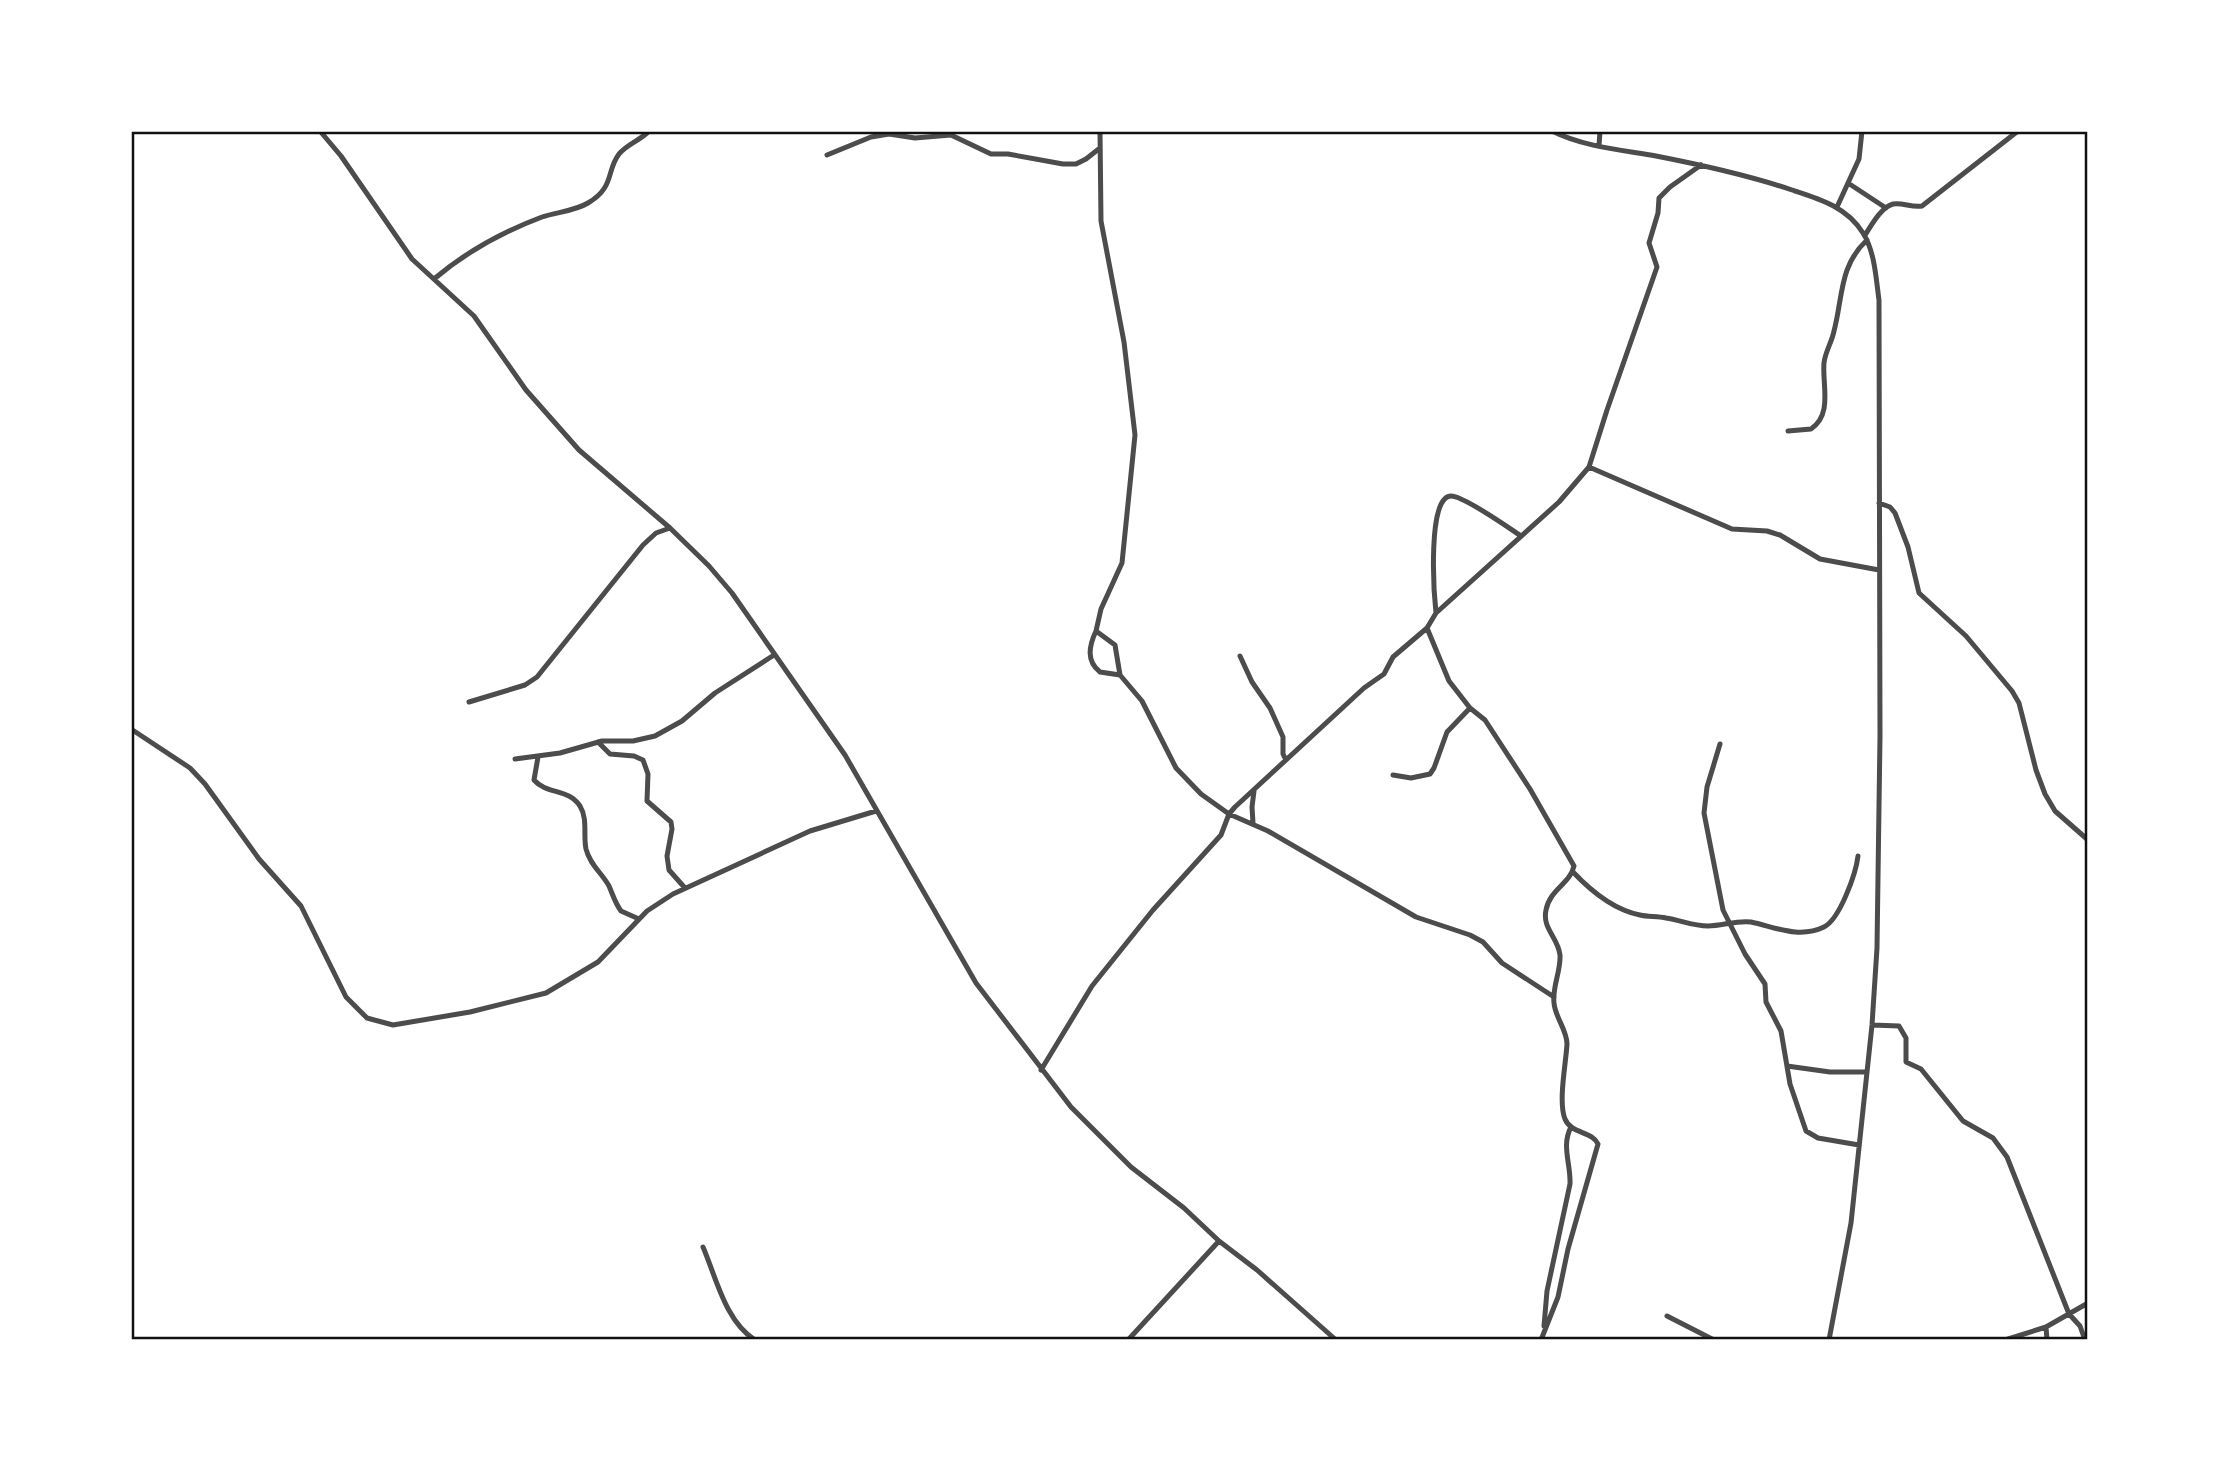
<svg xmlns="http://www.w3.org/2000/svg" width="2219" height="1471" font-family="'Source Serif 4',serif">
<style>
.lines{fill:none;stroke-linecap:round;stroke-linejoin:round}
.minor{stroke:#4c4c4c;stroke-width:5}
.neatline{fill:none;stroke:#111;stroke-width:2.5}
</style>
<rect width="100%" height="100%" fill="#fff"/>
<g class="lines">
<path class="minor" d="M320,131L341,156L412,259L474,316L526,390L579,450L670,528L709,566L732,593L845,755L976,983L1071,1107L1131,1167L1184,1208L1219,1241L1257,1270L1336,1340
M1100,131L1101,221L1124,342L1135,435L1122,563L1101,609L1096,631L1115,645L1120,675L1142,701L1176,768L1201,794L1229,814L1268,831L1416,917L1470,935L1483,942L1502,963L1554,997
M1552,131C1584,147 1622,150 1656,156C1702,165 1748,175 1792,190C1820,199 1847,207 1863,233C1875,252 1876,279 1879,300L1880,736L1877,948L1872,1025L1851,1223L1829,1340
M1599,146L1600,131
M827,155L871,137L889,134L915,138L951,135L991,154H1008L1063,164H1076L1086,159L1100,148
M1848,183L1886,208
M1837,207L1859,159L1862,131
M1865,235C1871,226 1881,207 1893,204C1902,202 1912,208 1922,206L2018,131
M434,279C467,251 502,232 542,217C557,212 575,211 588,203C615,187 606,171 619,154C627,144 641,140 649,131
M1788,431L1811,429C1833,414 1822,385 1824,363C1825,352 1832,342 1834,331C1843,297 1839,266 1867,240
M1589,467L1732,529L1767,531L1780,535L1820,559L1879,570
M1879,503L1890,507L1895,513L1908,547L1919,593L1966,636L2012,691L2019,703L2036,770L2045,794L2055,811L2088,840
M1436,613C1434,595 1427,496 1451,496C1464,496 1509,528 1521,536
M1427,628L1449,681L1470,708L1485,720L1530,789L1574,866C1570,884 1550,889 1546,910C1542,929 1558,937 1560,955C1561,971 1552,987 1554,1003C1555,1017 1567,1030 1567,1044C1566,1063 1558,1102 1565,1119C1571,1134 1592,1131 1598,1144L1568,1249L1558,1297L1541,1340
M1096,631C1089,646 1086,661 1100,672L1120,675
M1240,656L1252,682L1270,708L1283,737V754L1286,760
M469,702L525,685L537,677L643,545L656,533L670,528
M131,729L190,768L205,784L259,859L301,906L346,997L367,1018L393,1025L470,1012L546,993L598,962L647,911L673,894L810,831L876,811
M598,742L610,754L634,756L643,760L648,774L647,801L671,822L672,829L667,856L669,870L685,888
M1720,744L1707,787L1704,813L1723,910L1745,954L1765,984L1766,1002L1781,1031L1790,1084L1806,1131L1818,1138L1859,1145
M538,757L534,780C547,795 568,788 580,806C588,819 583,835 586,849C590,865 602,873 609,886C613,895 615,903 621,911L639,919
M515,759L560,753L602,741H633L655,736L682,721L715,693L774,655
M1393,775L1411,778L1430,774L1434,768L1447,732L1470,708
M1253,823L1252,807L1254,791
M1573,872C1590,890 1614,910 1640,915C1648,917 1657,916 1666,918C1680,920 1693,926 1708,926C1722,926 1737,920 1751,922C1775,927 1799,939 1824,927C1840,919 1856,873 1858,856
M1872,1025L1899,1026L1906,1038V1062L1921,1069L1963,1121L1993,1138L2007,1157L2069,1314L2080,1326L2085,1340
M1787,1066L1830,1072H1865
M1041,1070L1092,986L1153,910L1221,835L1229,814L1235,807L1364,688L1384,674L1393,657L1427,628L1436,613L1559,502L1589,467L1607,410L1657,267L1649,243L1658,213L1659,198L1670,187L1701,165
M703,1247C716,1277 725,1321 755,1340
M1667,1316L1714,1340
M1544,1326L1547,1291L1570,1184C1571,1164 1561,1146 1571,1127
M2046,1327L2047,1340
M1128,1340L1219,1241
M2005,1340L2046,1327L2088,1303"/>
</g>
<rect width="2219" height="1471" fill="none" stroke="#ffffff" stroke-width="266"/>
<rect x="133" y="133" width="1953" height="1205" class="neatline"/>
</svg>
